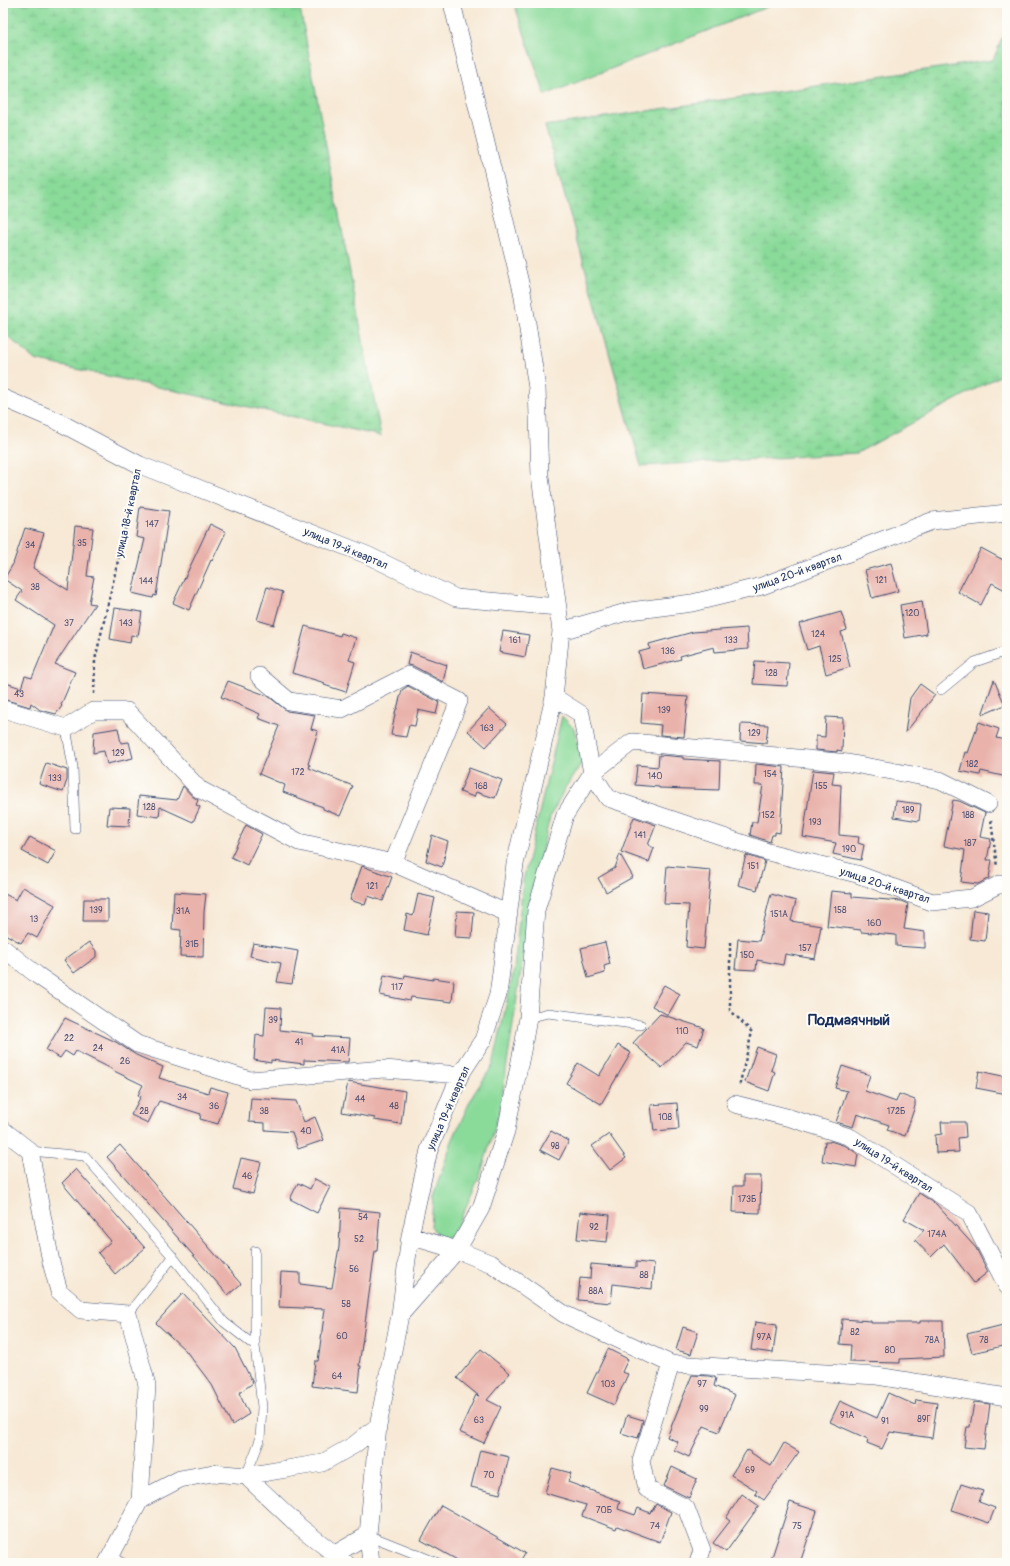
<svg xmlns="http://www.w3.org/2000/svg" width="1010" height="1566" font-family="Pangolin,sans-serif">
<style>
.grass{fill:#8ada9a;stroke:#52847c}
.wetland{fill:url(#wetland-marsh);stroke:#52847c}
.building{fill:#e9b3ac}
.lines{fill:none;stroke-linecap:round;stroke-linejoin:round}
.service-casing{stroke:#3c4b70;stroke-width:10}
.minor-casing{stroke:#3c4b70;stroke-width:18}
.path{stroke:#3c4b70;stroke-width:2.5;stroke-dasharray:3 3;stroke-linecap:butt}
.service{stroke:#fff;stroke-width:9}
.minor{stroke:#fff;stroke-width:17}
.labels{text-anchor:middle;stroke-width:4;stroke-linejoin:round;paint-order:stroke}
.number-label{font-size:9px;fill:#4e5072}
.street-label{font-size:11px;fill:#1b2f5e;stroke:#fdfcf7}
.district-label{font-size:15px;font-weight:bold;fill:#1b2f5e;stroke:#fdfcf7}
</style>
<defs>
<pattern id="wetland-marsh" width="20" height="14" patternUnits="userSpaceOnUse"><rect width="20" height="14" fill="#8ada9a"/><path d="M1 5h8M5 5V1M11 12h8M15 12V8" fill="none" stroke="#76bb87"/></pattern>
</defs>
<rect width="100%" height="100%" fill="#fdfcf7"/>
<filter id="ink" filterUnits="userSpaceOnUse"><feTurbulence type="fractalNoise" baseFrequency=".025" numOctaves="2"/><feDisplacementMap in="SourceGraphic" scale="8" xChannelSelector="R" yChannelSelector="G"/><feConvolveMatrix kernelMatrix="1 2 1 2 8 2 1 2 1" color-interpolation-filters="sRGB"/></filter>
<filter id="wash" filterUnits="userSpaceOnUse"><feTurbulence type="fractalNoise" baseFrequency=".012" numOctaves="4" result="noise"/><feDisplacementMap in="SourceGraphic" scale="16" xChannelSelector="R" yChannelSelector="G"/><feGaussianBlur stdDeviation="0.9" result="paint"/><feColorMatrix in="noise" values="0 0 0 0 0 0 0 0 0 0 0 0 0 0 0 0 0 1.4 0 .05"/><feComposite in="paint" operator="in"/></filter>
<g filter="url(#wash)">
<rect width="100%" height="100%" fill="#f7e9d5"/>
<path class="grass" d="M514,3H777L545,95Z
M562,716L574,729L583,761L565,788L550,817L534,884L500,1111L481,1173L453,1236L442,1239L431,1227L433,1197L452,1141L473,1095L493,1065L514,969L523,881Z"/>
<path class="wetland" d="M3,3H299L381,436L35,360L3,332Z
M1007,26V372L857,453L641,466L545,126L993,60Z"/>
<g id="blocks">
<path class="building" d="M140,507L169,511L156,596L154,595L153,598L132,593L145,539L136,537Z
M210,524L226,532L212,561L211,560L189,610L173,603Z
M75,526L93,528L87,576L94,577L89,603L95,604L55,664L75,672L61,705L62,706L56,714L40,710L31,703L30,707L3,699V682L21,688L25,676L32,678L54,625L16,600L22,591L4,579L13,564L25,528L44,533L33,568L68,590Z
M981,548L1007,562V591L992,583L981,605L958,592Z
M891,563L898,591L872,598L865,570Z
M267,587L283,592L274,625L257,620Z
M922,601L927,634L905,638L900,605Z
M115,608L142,612L138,636L131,635L130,643L110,639Z
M841,612L847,630L841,632L850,667L826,674L819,646L807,650L799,624Z
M305,626L340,636L341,633L356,638L349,660L355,662L346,692L324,685L325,683L292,673Z
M747,628L748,649L715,652L714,647L680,656L681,659L643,669L639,652L650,649L649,644L693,632Z
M503,631L529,635L525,657L499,652Z
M410,652L447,665L443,682L413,666L407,665Z
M755,661L789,663L787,686L753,684Z
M994,680L1005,705L982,715Z
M228,681L268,696L287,711L315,715L311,729L318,731L308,764L310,765L309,768L353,786L340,816L323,809V807L283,792L285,785L259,774L279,726L258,718L260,714L221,697Z
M920,684L935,695L905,733L910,698Z
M408,686L439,702L436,714L418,710L415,726L409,725L406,737L391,735L396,709H397L402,690Z
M643,694L688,697L684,737L660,735L661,725L641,723Z
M489,708L507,724L486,747L468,731Z
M826,717L843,718L842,751L837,750V752L816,750V736L825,737Z
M979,722L999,729L996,738L1007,740V777L981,771L980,775L960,771L965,752L968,753Z
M741,724L768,725L766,743L740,741Z
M118,728L121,743L129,742L133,758L107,764L104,751L93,753L94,732Z
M659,755L683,757V759L720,761L719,790L659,788V787L635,785L637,765L658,767Z
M46,763L67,770V780L63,792L39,784Z
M756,764L784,767L780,833L775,832V835H772L770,842L750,835L752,822H757L763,785H755Z
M469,768L502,780L495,798L476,792L474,797L460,792Z
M813,770L834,772L832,784L841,785L839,835L859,837L858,843L864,845L861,860L833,854L836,843L803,837Z
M183,786L192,796L198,800L196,805L200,807L193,822L160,807L159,817L137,814L139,796L177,800Z
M953,800L959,801L985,813L980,837L991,839L987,860H992L989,878L978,884L961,882L965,850L944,846Z
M896,801L921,804L919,821L894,817Z
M109,807L130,808L129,826L107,825Z
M634,817L656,825L648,845L654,848L649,862L621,852Z
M246,825L262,834L247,865L231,857Z
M432,835L448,841L442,867L426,861Z
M30,837L56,851L48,865L22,851Z
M620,854L633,877L606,892L598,878L615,868Z
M746,855L765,861L757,890L738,885Z
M362,866L392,877L383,901L368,896L365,905L350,900Z
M667,866L711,870L704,949L686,947L689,905L664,904Z
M23,887L55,905L37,938L28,933L21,943L3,933V893L16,900Z
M831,891L852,893V897L901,901L908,904L904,929L925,932V948L896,946V935L861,932V930L827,926Z
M174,892L206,894L204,912L203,957L180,956L181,930L172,929Z
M418,894L435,898L427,935L404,930L407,914L413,916Z
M771,894L796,901L791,921L821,926L815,959L785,954L783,965L757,960L756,970L735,969L738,939L759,941Z
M84,899H108V921H83Z
M973,910L988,912L985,941L970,939Z
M457,911L474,912L472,938L455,937Z
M89,942L96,951V957L74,973L64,960Z
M605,942L610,964L604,966L605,973L588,978L581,948Z
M253,943L298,951L292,984L277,982L281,963L250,956Z
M384,975L404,979L405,975L433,980V978L454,981L452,1002L411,997L410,1001L380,995Z
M664,985L680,994L668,1015L652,1006Z
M266,1007L281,1008L280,1030L314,1034L313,1036L350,1038L348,1062L304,1060V1064L271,1060V1063L254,1060L256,1035L264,1036Z
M660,1014L704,1028L698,1046L686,1042L662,1068L633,1043Z
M65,1018L116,1042L136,1055L163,1067L159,1078L208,1093L210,1087L228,1092L218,1124L200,1119L201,1114L159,1101L148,1123L131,1115L141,1096L138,1095L143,1085L112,1070V1069L76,1051L73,1056L65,1051L60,1058L46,1050Z
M618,1045L631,1053L601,1104L566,1083L578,1063L599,1076Z
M757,1047L776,1054L771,1070L775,1072L769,1091L745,1082Z
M842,1066L870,1075L865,1091L896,1102L899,1094L915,1100V1106L905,1136L887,1130L889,1125L857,1114L853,1127L836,1122L847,1091L835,1088Z
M979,1071L1007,1077V1094L976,1088Z
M348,1082L405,1091L401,1124L374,1120L375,1118L342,1112Z
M251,1098L296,1101L304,1122L315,1117L324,1140L298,1149L292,1132L265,1130V1123L249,1122Z
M677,1103L679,1129L654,1131L651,1105Z
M941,1122H965L966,1137L958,1138L959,1152L936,1153L935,1135L942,1134Z
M551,1131L569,1141L559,1160L540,1150Z
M609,1134L626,1158L610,1170L592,1146Z
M830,1141L846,1146L858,1154L856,1167L822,1161L825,1142H830Z
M120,1145L241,1284L228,1295L107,1157Z
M241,1158L261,1162L253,1194L233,1189Z
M76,1169L145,1248L115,1274L98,1253L111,1241L62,1183Z
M743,1176H761L760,1213L733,1212L734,1186H743Z
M315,1179L330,1187L317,1213L290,1199L298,1183L310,1189Z
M919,1193L936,1204L976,1248L988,1272L974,1283L944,1244L931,1257L915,1240L924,1230L904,1219Z
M341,1208L380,1212L377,1251H375L359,1366H361L358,1392L312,1386L315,1361H318L325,1309L279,1307L281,1272L300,1273V1284L332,1288L339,1247Z
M580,1212L610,1215L607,1242L577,1239Z
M636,1262L654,1264L652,1289L613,1284L611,1303L578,1300L580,1278L590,1279L591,1264L636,1268Z
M183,1293L235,1348L253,1383L239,1393L249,1414L232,1425L212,1385L186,1351L156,1323Z
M842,1319L871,1321V1323H920V1321H943L944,1357L900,1359V1363L850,1362L851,1345L840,1344Z
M755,1322L777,1325L773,1353L751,1350Z
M1007,1324V1345L972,1353L967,1334Z
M683,1327L698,1332L691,1354L676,1350Z
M481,1349L510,1373L487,1400L501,1407L484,1443L459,1432L476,1395L479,1396L457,1378Z
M608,1349L628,1359L622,1372L628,1374L614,1405L587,1393Z
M692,1375L709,1376L716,1378L714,1386L735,1395L719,1432L704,1426L689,1457L674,1450L678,1442L667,1437Z
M888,1393L915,1405L916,1400L937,1403L932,1438L890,1432L882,1449L867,1443L868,1439L830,1422L840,1401L877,1418Z
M974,1402L990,1404L984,1449L964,1447L967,1427H970Z
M627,1415L643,1420L638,1438L621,1433Z
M784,1443L799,1452L764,1500L755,1494L757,1491L731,1475L747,1450L771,1466Z
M480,1450L509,1457L500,1494L471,1487Z
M672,1467L697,1479L689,1498L664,1486Z
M552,1468L571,1473L568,1482L620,1501L618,1509L635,1515L638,1508L650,1513L651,1510L652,1511L656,1504L671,1512L660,1542L617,1526L616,1529L582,1516L586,1505L545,1493Z
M961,1484L983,1491L979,1502L995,1508L989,1523L952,1510Z
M742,1494L759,1506L726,1552L713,1543L730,1521L726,1518Z
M790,1502L817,1511L800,1563H770Z
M441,1505L525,1553L519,1563H463L421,1540Z"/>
</g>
</g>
<g filter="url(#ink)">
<use href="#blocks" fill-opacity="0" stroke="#3c4b70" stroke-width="1"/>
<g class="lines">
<g class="service-casing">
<path id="service" d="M941,690L975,662L1007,651
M66,728L73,767L75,829
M528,1018L548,1013L641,1025
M30,1151L85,1156L173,1257L128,1314
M255,1251V1346
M173,1257L224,1322L255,1346L262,1407L260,1440L246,1476
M368,1535L438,1563
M110,1557L123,1563"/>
</g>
<g class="minor-casing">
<path id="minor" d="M3,398L57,421L140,465L367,555L456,598L558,607
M561,631L630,611L692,603L762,586L932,521L1007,513
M259,676L289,701L342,709L408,675L459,701L393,863
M554,697L581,714L592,773L608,798L768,852L857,874L932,902L972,898L1000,884L1007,886
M3,709L66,728L93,711H127L199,789L299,842L393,863L509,914
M3,948L37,975L137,1044L250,1080L384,1069L460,1075
M735,1104L790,1118L850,1137L969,1213L1007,1286
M3,1130L30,1151L51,1262L59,1291L81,1310L128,1314L147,1385L140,1500
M410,1236L457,1250L492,1264L564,1314L671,1364L877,1376L1007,1397
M400,1315L457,1250L481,1208L506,1131L524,1041L528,1018L536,910L565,815L592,773L632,742L848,763L940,780L988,804
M671,1364L641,1461L647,1489L686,1508L702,1550L698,1563
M246,1476L300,1527L346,1563
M335,1554L368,1535
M107,1563L140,1500L180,1479L213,1473L246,1476L322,1463L354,1445L378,1426
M371,1563L368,1535L378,1426L400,1315L410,1236L429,1150L460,1075L483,1040L498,995L515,864L554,697L561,631L540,476L537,388L522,291L452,3"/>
</g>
<path class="path" d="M94,694L95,660L136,483
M991,820L997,867
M730,942V1010L752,1032L739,1087"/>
<use href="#service" class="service"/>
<use href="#minor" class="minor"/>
</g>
</g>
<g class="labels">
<g class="number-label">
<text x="152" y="527">147</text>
<text x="82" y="546">35</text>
<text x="30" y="548">34</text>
<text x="881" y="583">121</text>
<text x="146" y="584">144</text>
<text x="35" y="590">38</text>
<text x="912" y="616">120</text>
<text x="69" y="626">37</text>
<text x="126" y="626">143</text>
<text x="818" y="637">124</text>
<text x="515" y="643">161</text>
<text x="731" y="643">133</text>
<text x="668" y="654">136</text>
<text x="835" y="662">125</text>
<text x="771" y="676">128</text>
<text x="19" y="697">43</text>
<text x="664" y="713">139</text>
<text x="487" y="731">163</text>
<text x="754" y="736">129</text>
<text x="118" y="756">129</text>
<text x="972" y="767">182</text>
<text x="298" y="775">172</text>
<text x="770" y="777">154</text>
<text x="655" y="779">140</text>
<text x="55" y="781">133</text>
<text x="481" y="789">168</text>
<text x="821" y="789">155</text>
<text x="149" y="810">128</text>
<text x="908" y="813">189</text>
<text x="768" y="818">152</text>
<text x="968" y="818">188</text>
<text x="815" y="825">193</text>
<text x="640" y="838">141</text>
<text x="970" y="846">187</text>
<text x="849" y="852">190</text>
<text x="753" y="869">151</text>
<text x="372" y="889">121</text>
<text x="96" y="913">139</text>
<text x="840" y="913">158</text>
<text x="183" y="914">31А</text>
<text x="779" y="917">151А</text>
<text x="34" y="922">13</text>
<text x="874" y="926">160</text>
<text x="192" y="947">31Б</text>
<text x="805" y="951">157</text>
<text x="747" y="958">150</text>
<text x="397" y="990">117</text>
<text x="273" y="1023">39</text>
<text x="682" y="1034">110</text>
<text x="69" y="1041">22</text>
<text x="299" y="1045">41</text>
<text x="98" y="1051">24</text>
<text x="338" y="1053">41А</text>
<text x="125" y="1064">26</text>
<text x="182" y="1100">34</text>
<text x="360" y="1102">44</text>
<text x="214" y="1109">36</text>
<text x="394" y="1109">48</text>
<text x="144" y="1114">28</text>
<text x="264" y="1114">38</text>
<text x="896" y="1114">172Б</text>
<text x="665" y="1120">108</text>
<text x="306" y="1134">40</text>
<text x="555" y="1149">98</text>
<text x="247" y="1179">46</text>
<text x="747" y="1202">173Б</text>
<text x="363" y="1220">54</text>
<text x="594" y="1230">92</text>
<text x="937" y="1237">174А</text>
<text x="359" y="1242">52</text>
<text x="354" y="1272">56</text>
<text x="644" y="1278">88</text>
<text x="596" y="1294">88А</text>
<text x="346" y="1307">58</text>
<text x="855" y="1335">82</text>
<text x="342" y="1339">60</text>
<text x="764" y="1340">97А</text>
<text x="932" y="1343">78А</text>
<text x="984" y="1343">78</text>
<text x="890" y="1353">80</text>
<text x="337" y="1379">64</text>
<text x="608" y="1387">103</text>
<text x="702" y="1387">97</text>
<text x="704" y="1412">99</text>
<text x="847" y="1418">91А</text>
<text x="924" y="1422">89Г</text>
<text x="479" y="1423">63</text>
<text x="885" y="1424">91</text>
<text x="750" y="1473">69</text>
<text x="489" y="1478">70</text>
<text x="604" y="1513">70Б</text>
<text x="655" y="1529">74</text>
<text x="797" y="1529">75</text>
</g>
<g class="street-label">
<text transform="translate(128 513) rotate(-78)" y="4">улица 18-й квартал</text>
<text transform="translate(346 548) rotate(23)" y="4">улица 19-й квартал</text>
<text transform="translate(797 572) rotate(-20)" y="4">улица 20-й квартал</text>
<text transform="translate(885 885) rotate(18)" y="4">улица 20-й квартал</text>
<text transform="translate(448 1108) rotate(-66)" y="4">улица 19-й квартал</text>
<text transform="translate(894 1165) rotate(33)" y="4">улица 19-й квартал</text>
</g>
<g class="district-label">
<text x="849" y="1025">Подмаячный</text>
</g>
</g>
<rect width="1010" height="1566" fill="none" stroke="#fdfcf7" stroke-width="16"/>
</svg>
